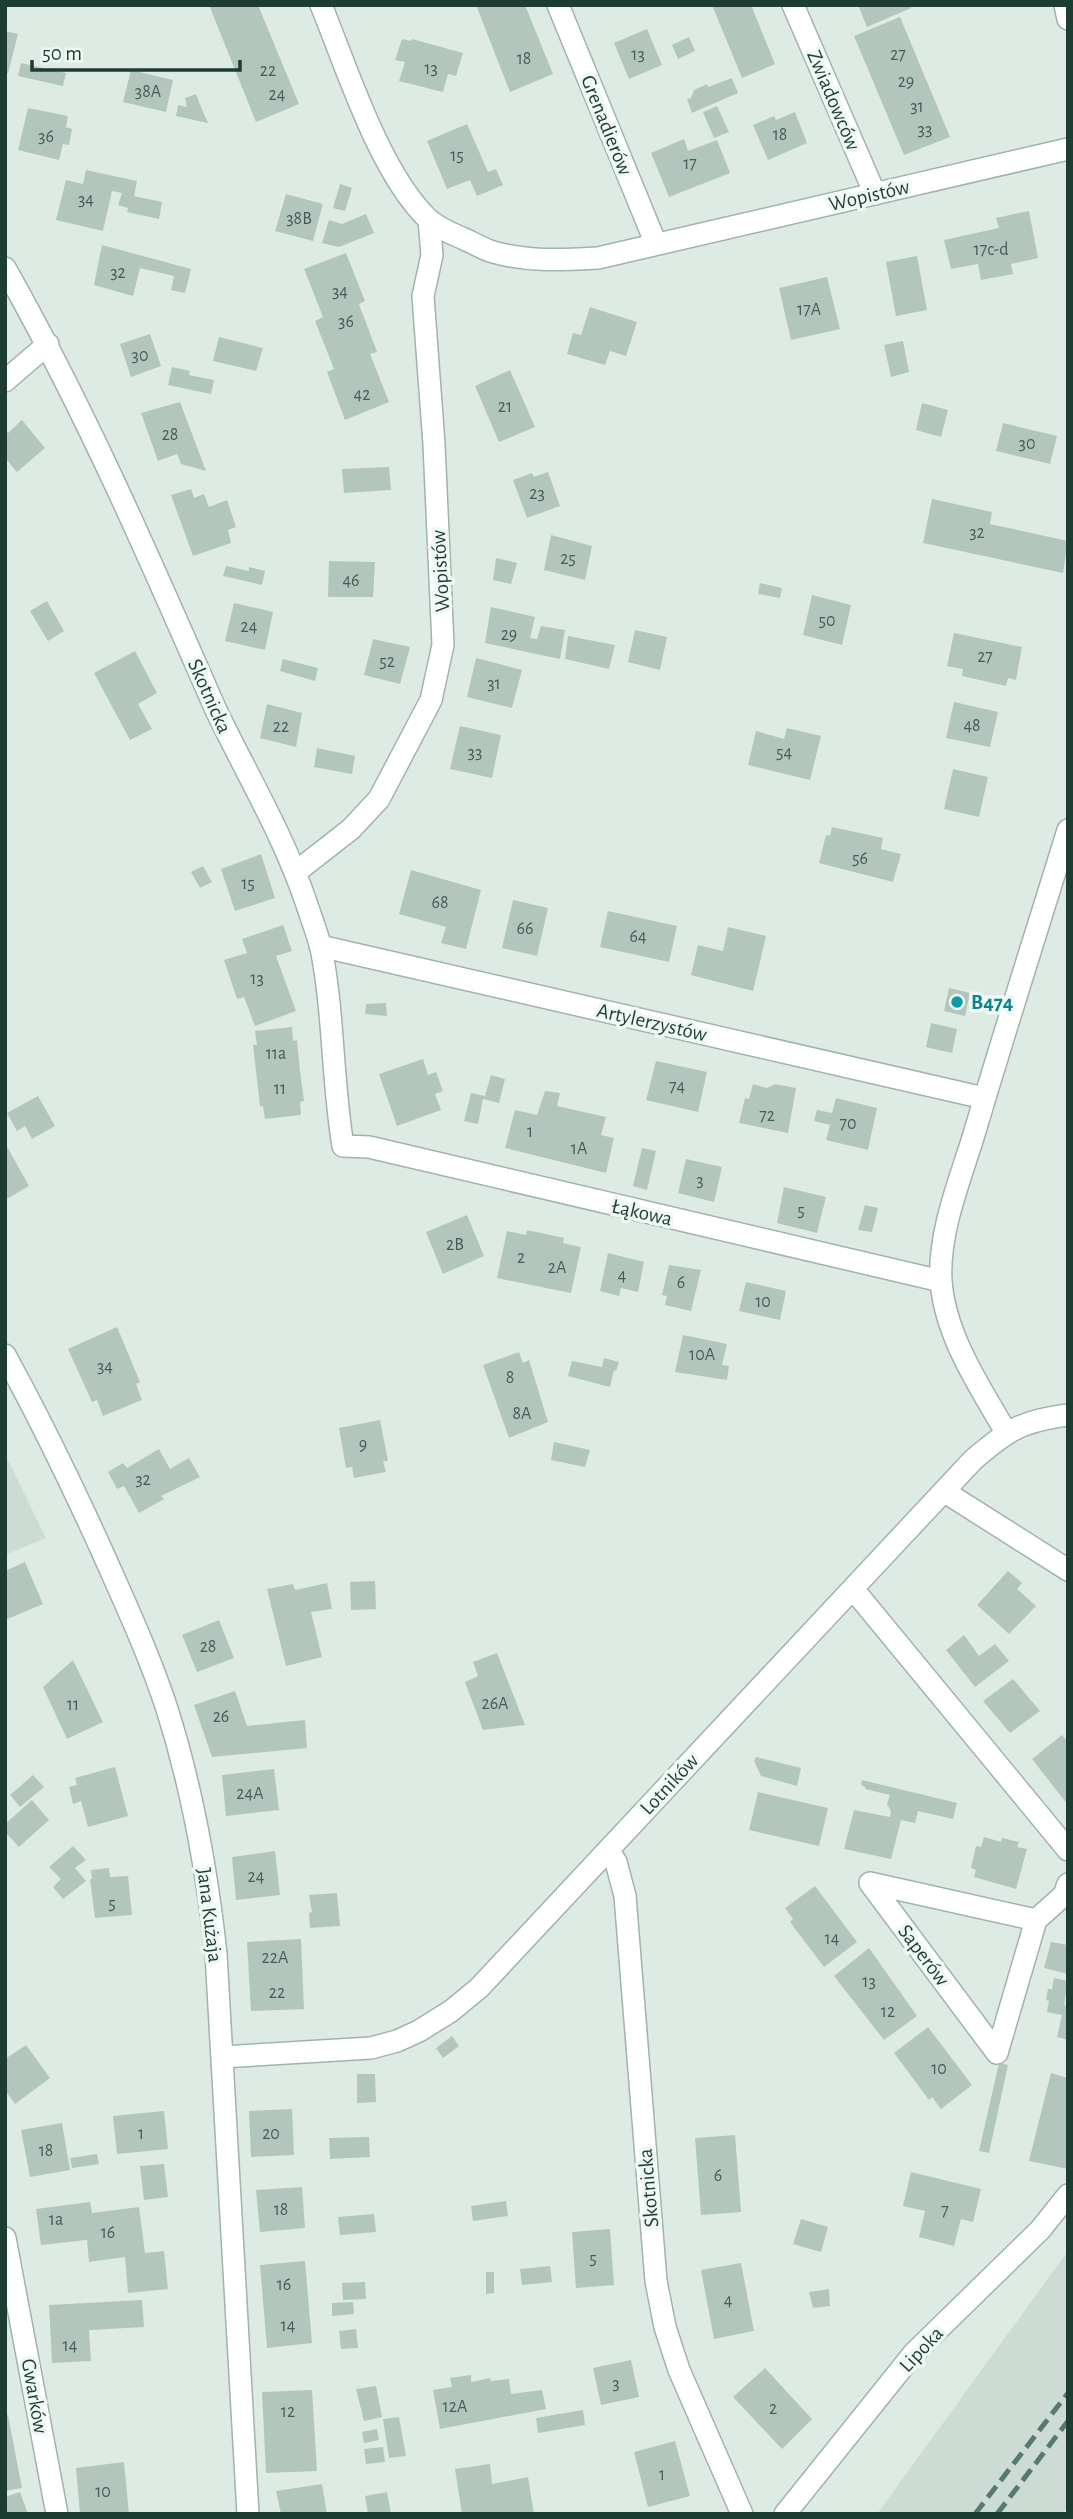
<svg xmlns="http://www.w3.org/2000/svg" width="1073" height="2519" font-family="'Alegreya Sans',sans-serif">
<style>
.built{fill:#ccdbd3}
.building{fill:#b3c6bd}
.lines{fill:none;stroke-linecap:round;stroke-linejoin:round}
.minor-casing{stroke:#a1b3ab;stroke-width:24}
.minor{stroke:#fff;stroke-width:21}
.rail{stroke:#58796d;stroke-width:5;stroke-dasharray:14 7;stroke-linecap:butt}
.culture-dot{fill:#0f9aa8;stroke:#eff8f3;stroke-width:2.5}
.labels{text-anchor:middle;stroke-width:7;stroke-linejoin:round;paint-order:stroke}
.number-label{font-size:18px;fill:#435f55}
.street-label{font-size:21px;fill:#1e3d32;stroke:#eff8f3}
.culture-label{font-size:21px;font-weight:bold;fill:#0d838f;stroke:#eff8f3;text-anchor:start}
</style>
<rect width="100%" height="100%" fill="#deebe4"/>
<path class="built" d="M5,1454L46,1538L5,1555Z
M1068,2251V2506L1062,2514H877Z"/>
<path class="building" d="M209,5H258L299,104L256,122Z
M476,5H525L553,74L510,92Z
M712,5H751L775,64L742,78Z
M858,5H910L911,8L867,27Z
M900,17L950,137L904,155L854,36Z
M647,29L662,65L629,79L614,43Z
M5,31L18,34L8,73H5Z
M689,37L695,51L678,59L672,45Z
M402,39L411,41L412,39L463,53L456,76L448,74L443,92L399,81L405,62L395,60Z
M21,63L66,73L63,86L18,76Z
M131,70L173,80L166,112L123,102Z
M732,78L738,93L692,113L687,99L691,98L694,90L707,84L708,87Z
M196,94L203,112L208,123L176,116L178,105L187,107L185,98Z
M717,106L729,132L714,138L703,112Z
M28,108L68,116L66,127L72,129L69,145L63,144L59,160L18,150Z
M795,112L807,143L768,160L753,125L774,116L776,120Z
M467,124L488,172L496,169L503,185L477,196L470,180L447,189L427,141Z
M684,139L688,151L717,140L730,173L669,197L651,153Z
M86,170L137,181L134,196L162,202L159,219L127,212L128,208L118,205L122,193L112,191L103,231L56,220L66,180L83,184Z
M340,184L352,188L345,211L333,208Z
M286,194L323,204L313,241L275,231Z
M1029,211L1038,258L1011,264L1013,274L981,280L978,264L951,269L944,240L999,228L996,218Z
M366,214L374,233L339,247L322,243L329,220L342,224Z
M102,245L191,269L185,293L171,290L174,276L140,268L133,296L94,285Z
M346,253L365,301L359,304L377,352L370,354L389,402L345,420L327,372L334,369L315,321L323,317L304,269Z
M917,256L927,310L896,316L886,262Z
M827,277L840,329L791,340L779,288Z
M590,307L637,322L626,356L610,351L605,365L567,354L573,333L581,335Z
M150,334L161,366L131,377L120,344Z
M219,337L263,348L256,371L213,361Z
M903,341L909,372L891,377L884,345Z
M172,367L190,371L189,375L214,380L211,394L168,385Z
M510,370L535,427L499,442L475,386Z
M180,402L206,471L181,464L177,454L158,461L141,413Z
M922,403L948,410L941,437L916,430Z
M22,420L45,448L17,472L5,458V430L8,433Z
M1003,423L1057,436L1050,464L996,451Z
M389,467L391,490L344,493L342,469Z
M548,472L560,506L527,518L513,480L532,473L534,477Z
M191,489L194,498L204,494L209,507L227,500L236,527L228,530L231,543L193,556L171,495Z
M932,499L992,512L990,524L1068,541L1063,573L923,543Z
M551,535L592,546L585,580L544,570Z
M496,558L517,563L511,584L493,580Z
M329,561L375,562L373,597H328Z
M226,566L249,571V567L265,571L262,585L223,576Z
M760,583L782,588L780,598L758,594Z
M812,595L851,605L842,645L803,635Z
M47,601L64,631L48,641L30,611Z
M234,603L273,612L265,650L225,641Z
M491,607L535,617L530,638L537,639L541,626L565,630L560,659L485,643Z
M635,630L667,637L660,670L628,662Z
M954,633L1022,647L1016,680L1008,678L1006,686L962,676L963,669L947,666Z
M568,636L615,645L609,669L565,659Z
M373,639L410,647L400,684L364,675Z
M135,651L157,693L138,704L152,729L130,740L94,673Z
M476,658L522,670L512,708L467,697Z
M283,659L318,668L315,681L280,671Z
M954,702L998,712L990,747L946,738Z
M267,704L302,713L296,747L260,738Z
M460,726L501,735L492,778L450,769Z
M787,728L821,736L810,780L748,765L756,731L784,739Z
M317,748L355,756L352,774L314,767Z
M953,769L988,777L979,817L944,809Z
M832,827L883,838L881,849L901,854L893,882L819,863L826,835L830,836Z
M261,854L275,898L235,911L221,869Z
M203,866L212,882L200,888L191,872Z
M411,870L481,890L466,949L441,943L446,927L399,914Z
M513,900L548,908L537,956L502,948Z
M608,911L677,926L669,962L600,947Z
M283,925L292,951L276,956L296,1011L255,1026L244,997L237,999L224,960L247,953L242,939Z
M728,927L766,936L753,991L691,975L698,945L723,951Z
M949,988L970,993L965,1016L944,1011Z
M386,1003L387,1016L365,1014L366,1004Z
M931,1023L957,1029L952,1053L926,1047Z
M292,1027L293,1041L297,1040L300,1071L304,1101L300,1102L301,1115L265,1119L263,1106H260L253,1045H257L255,1031Z
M423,1059L428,1075L436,1072L443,1091L435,1094L441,1110L397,1126L379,1074Z
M656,1061L707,1072L698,1112L646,1100Z
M491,1075L505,1079L499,1103L483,1099L478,1124L464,1121L471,1093L485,1096Z
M753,1084L767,1088L775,1084L796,1088L788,1133L739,1123L745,1098L749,1099Z
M545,1091L560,1093L557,1106L606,1117L601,1135L614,1138L606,1173L505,1148L515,1110L537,1115Z
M38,1096L55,1126L32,1139L25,1126L17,1131L7,1113Z
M836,1098L877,1108L868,1150L826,1140L830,1125L814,1121L817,1110L832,1113Z
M5,1143L29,1186L5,1200Z
M642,1148L656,1151L647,1190L633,1186Z
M686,1159L722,1167L714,1202L678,1193Z
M784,1187L826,1197L817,1233L777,1223Z
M865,1205L878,1208L872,1232L858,1230Z
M467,1215L484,1256L443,1274L426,1232Z
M527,1230L564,1238L563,1243L581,1247L571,1293L497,1278L507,1231L526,1235Z
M608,1253L644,1262L638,1292L621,1288L619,1296L600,1291Z
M669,1265L701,1270L691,1311L665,1305L667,1296L662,1295Z
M746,1282L786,1291L780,1320L739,1311Z
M117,1327L140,1382L136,1384L142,1400L103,1416L97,1400L92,1402L68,1349Z
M683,1335L727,1344L722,1365L729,1366L727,1380L675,1372Z
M519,1352L523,1363L529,1360L548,1422L509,1438L483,1365Z
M604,1358L619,1362L616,1371L614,1370L610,1387L568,1376L572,1361L602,1367Z
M380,1420L388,1461H383L386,1472L354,1478L352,1467L346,1468L339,1428Z
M554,1442L590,1450L585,1467L551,1460Z
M159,1449L170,1469L189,1458L200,1477L161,1496L164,1499L139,1513L124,1486L117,1489L108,1472L123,1463L127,1468Z
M25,1562L43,1604L5,1620V1571Z
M1008,1571L1022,1583L1017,1589L1036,1606L1009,1634L977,1605Z
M375,1581L376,1609L351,1610L350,1582Z
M327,1583L332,1609L311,1612L322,1657L286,1666L267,1589L293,1584L295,1590Z
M219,1620L234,1658L197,1672L182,1635Z
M964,1635L979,1656L995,1644L1009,1661L975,1687L946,1650Z
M497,1653L525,1725L483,1730L465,1682L478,1676L473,1662Z
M73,1660L103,1722L67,1739L43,1687Z
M1013,1679L1040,1711L1010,1733L983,1701Z
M235,1691L247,1726L305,1720L307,1748L212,1757L194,1705Z
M1062,1735L1068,1742V1805L1032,1759Z
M756,1757L801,1768L797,1786L761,1776L754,1761Z
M115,1767L128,1816L88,1827L81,1801L73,1804L69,1787L77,1785L75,1778Z
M274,1769L279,1810L226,1816L222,1775Z
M33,1775L44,1787L20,1807L10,1795Z
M862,1780L957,1803L953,1819L918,1811L915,1823L901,1820L891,1859L844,1849L854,1810L890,1817L891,1811L887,1804L890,1795L865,1789V1787L861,1785Z
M758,1792L828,1808L819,1846L749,1830Z
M32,1800L49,1820L19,1847L5,1832V1824Z
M984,1837L1001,1842L1002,1838L1019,1842L1017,1847L1027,1849L1016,1889L974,1877L976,1870L971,1868L976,1846L981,1847Z
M73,1846L86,1860L75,1868L86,1881L63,1899L53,1887L61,1879L49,1867Z
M275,1851L280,1895L236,1900L232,1857Z
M109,1868L110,1877L128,1876L132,1915L95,1918L90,1879H92L91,1870Z
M815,1886L857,1942L824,1967L790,1922L793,1919L785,1908Z
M337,1893L340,1926L310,1928L309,1913L312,1912L309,1895Z
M301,1939L304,2009L251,2011L247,1942Z
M1051,1942L1068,1945V1974L1044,1968Z
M869,1948L917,2016L884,2040L834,1976Z
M1054,1978L1068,1981L1064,2005L1068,2006V2040L1057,2037L1062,2015L1047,2012L1049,2001L1046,2000L1048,1989H1052Z
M928,2027L972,2085L941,2109L932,2097L929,2100L894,2053Z
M452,2036L459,2046L443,2058L436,2048Z
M26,2045L50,2078L15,2104L5,2090V2059Z
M999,2063L1008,2065L989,2153L979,2151Z
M1051,2073L1068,2078V2169L1029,2161Z
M357,2074H375L376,2102L357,2103Z
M292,2109L294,2155L251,2157L249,2111Z
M164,2111L168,2149L117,2154L113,2116Z
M62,2123L70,2170L30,2177L21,2130Z
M735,2135L741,2212L701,2215L695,2138Z
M369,2137L370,2157L330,2159L329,2138Z
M97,2154L99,2164L72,2168L70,2158Z
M164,2164L168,2197L144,2200L140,2166Z
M911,2172L981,2189L973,2222L961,2219L954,2246L919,2237L925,2211L903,2206Z
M302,2187L305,2228L260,2232L256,2190Z
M506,2201L508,2216L473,2221L471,2206Z
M90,2202L92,2213L139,2207L145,2253L164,2251L168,2289L128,2293L125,2257L89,2262L87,2240L41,2245L36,2209Z
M374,2214L376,2232L340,2235L338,2217Z
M801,2219L828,2227L821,2252L793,2244Z
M610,2229L614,2285L576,2288L572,2232Z
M305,2261L312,2343L267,2348L260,2265Z
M741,2263L754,2331L714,2339L701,2270Z
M550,2266L552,2282L522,2285L520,2269Z
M486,2272H494V2293L486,2294Z
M365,2282L366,2299L343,2300L342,2283Z
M829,2289L830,2306L813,2308L809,2292Z
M142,2300L144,2327L89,2330L91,2361L52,2363L49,2305Z
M353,2302L354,2314L332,2316V2303Z
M356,2329L358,2348L341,2349L339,2331Z
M631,2360L639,2397L601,2405L593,2368Z
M765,2368L812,2419L782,2449L733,2397Z
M471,2375V2382L490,2378L491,2381L509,2379L511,2394L542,2390L546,2409L440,2429L433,2390L452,2387L450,2378Z
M376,2386L382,2417L364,2421L356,2389Z
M312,2390L317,2471L266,2473L262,2392Z
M583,2410L585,2425L538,2433L536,2418Z
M8,2415L22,2488L5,2491V2416Z
M399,2417L406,2456L389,2458L383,2419Z
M377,2429L379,2440L364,2443L362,2432Z
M675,2441L690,2496L648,2507L634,2452Z
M383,2447L385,2462L366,2464L364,2449Z
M124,2462L129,2514H80L76,2468Z
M490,2464L492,2484L528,2477L534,2514H462L455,2469Z
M322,2484L327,2514H281L276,2491Z
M20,2492L28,2514H5V2497Z
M387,2492L391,2514H368L365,2496Z"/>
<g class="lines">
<g class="minor-casing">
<path id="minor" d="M321,5C347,68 379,171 427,218C437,228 451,233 464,239C474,243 483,249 493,252C528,262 562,260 598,258L1068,149
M558,5L656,244
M793,5L875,194
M1065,5L1068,19
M5,268C85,410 150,559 215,708C246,773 283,834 306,902C311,917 317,933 321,948C334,1013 332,1080 343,1146L369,1147L941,1281
M5,381L48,344
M296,872L351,829L379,799L431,700L443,645L434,444L423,296L432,255L429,220
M320,946L984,1098
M5,1355C40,1419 72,1485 102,1551C125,1603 149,1654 167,1709C192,1788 207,1871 216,1954L248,2514
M1006,1432C979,1386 945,1335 941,1281C938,1231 961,1178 975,1131C1005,1030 1037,930 1068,830
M945,1492L1068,1570
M853,1589L1068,1850
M608,1850L616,1862L625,1896L656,2281L665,2327L679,2370L742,2514
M870,1883L997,2053L1036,1920L1064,1895L1068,1884
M870,1883L1036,1920
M222,2057L371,2048L397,2041L419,2031L451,2011L479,1988L973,1460C1008,1430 1021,1421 1068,1415
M5,2238L57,2514
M785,2514L914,2353L1040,2230L1068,2195"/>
</g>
<use href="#minor" class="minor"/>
<path class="rail" d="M975,2514L1068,2393
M997,2514L1068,2421"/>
</g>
<circle class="culture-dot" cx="957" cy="1002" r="7"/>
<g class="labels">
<g class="number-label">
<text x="638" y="60">13</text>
<text x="898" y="60">27</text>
<text x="524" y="64">18</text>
<text x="431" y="74">13</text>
<text x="268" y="76">22</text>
<text x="906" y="87">29</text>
<text x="148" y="97">38A</text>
<text x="277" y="100">24</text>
<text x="917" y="112">31</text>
<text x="925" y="135">33</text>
<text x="780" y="140">18</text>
<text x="46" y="142">36</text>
<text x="457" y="161">15</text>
<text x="690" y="169">17</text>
<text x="86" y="205">34</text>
<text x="299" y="224">38B</text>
<text x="991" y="255">17c-d</text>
<text x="118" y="278">32</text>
<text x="340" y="297">34</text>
<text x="809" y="315">17A</text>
<text x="346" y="327">36</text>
<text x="140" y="361">30</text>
<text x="362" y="400">42</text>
<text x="505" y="412">21</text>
<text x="170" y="440">28</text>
<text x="1027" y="449">30</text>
<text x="537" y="499">23</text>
<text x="977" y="538">32</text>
<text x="568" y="564">25</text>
<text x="351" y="586">46</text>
<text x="827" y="626">50</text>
<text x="249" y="632">24</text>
<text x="509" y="640">29</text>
<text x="985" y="662">27</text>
<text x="387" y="667">52</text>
<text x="494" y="689">31</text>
<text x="972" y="731">48</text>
<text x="281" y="732">22</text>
<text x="475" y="758">33</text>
<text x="784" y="758">54</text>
<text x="860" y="864">56</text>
<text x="248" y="889">15</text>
<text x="440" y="908">68</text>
<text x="525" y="934">66</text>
<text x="638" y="942">64</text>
<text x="257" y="984">13</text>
<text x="276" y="1059">11a</text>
<text x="677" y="1092">74</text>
<text x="280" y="1094">11</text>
<text x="767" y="1121">72</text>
<text x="848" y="1129">70</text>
<text x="530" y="1137">1</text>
<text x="579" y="1154">1A</text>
<text x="700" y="1186">3</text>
<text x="801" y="1216">5</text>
<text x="455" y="1250">2B</text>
<text x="521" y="1263">2</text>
<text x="557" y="1273">2A</text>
<text x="622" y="1281">4</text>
<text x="681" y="1288">6</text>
<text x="763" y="1307">10</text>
<text x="702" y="1360">10A</text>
<text x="105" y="1372">34</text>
<text x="510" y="1383">8</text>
<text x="522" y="1419">8A</text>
<text x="363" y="1450">9</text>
<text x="143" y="1485">32</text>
<text x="208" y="1652">28</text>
<text x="495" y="1709">26A</text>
<text x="73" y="1710">11</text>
<text x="221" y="1722">26</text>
<text x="250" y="1799">24A</text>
<text x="256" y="1882">24</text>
<text x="112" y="1909">5</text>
<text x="832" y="1944">14</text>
<text x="275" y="1963">22A</text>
<text x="869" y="1987">13</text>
<text x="277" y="1998">22</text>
<text x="888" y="2017">12</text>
<text x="939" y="2074">10</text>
<text x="141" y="2139">1</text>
<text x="271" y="2139">20</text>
<text x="46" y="2156">18</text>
<text x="718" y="2181">6</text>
<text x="281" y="2215">18</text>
<text x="945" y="2216">7</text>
<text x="56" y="2225">1a</text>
<text x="108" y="2238">16</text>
<text x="593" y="2264">5</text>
<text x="284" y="2290">16</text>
<text x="728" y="2306">4</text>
<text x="288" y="2331">14</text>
<text x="70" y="2351">14</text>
<text x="616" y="2389">3</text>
<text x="455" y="2412">12A</text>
<text x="773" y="2414">2</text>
<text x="288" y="2417">12</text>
<text x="662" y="2480">1</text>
<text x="103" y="2497">10</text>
</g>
<g class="street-label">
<text transform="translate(834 100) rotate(67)" y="7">Zwiadowców</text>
<text transform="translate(607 125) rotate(68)" y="7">Grenadierów</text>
<text transform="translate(869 195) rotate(-13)" y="7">Wopistów</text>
<text transform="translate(440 571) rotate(-93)" y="7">Wopistów</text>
<text transform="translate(210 696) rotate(66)" y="7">Skotnicka</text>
<text transform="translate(652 1022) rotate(13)" y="7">Artylerzystów</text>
<text transform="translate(642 1212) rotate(13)" y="7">Łąkowa</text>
<text transform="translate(669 1784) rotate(-47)" y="7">Lotników</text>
<text transform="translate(210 1915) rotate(83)" y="7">Jana Kużaja</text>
<text transform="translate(924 1955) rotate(53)" y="7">Saperów</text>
<text transform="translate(648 2188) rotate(-95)" y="7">Skotnicka</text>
<text transform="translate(921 2349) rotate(-47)" y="7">Lipoka</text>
<text transform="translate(35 2396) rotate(80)" y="7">Gwarków</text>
</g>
<g class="culture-label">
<text x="971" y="1009">B474</text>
</g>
</g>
<rect width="1073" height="2519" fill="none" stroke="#1e3d32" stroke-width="14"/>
<path d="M32 60v10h208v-10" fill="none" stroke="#1e3d32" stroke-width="3.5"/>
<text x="42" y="60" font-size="21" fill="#1e3d32" stroke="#eff8f3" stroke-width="5" paint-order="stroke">50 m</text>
</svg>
